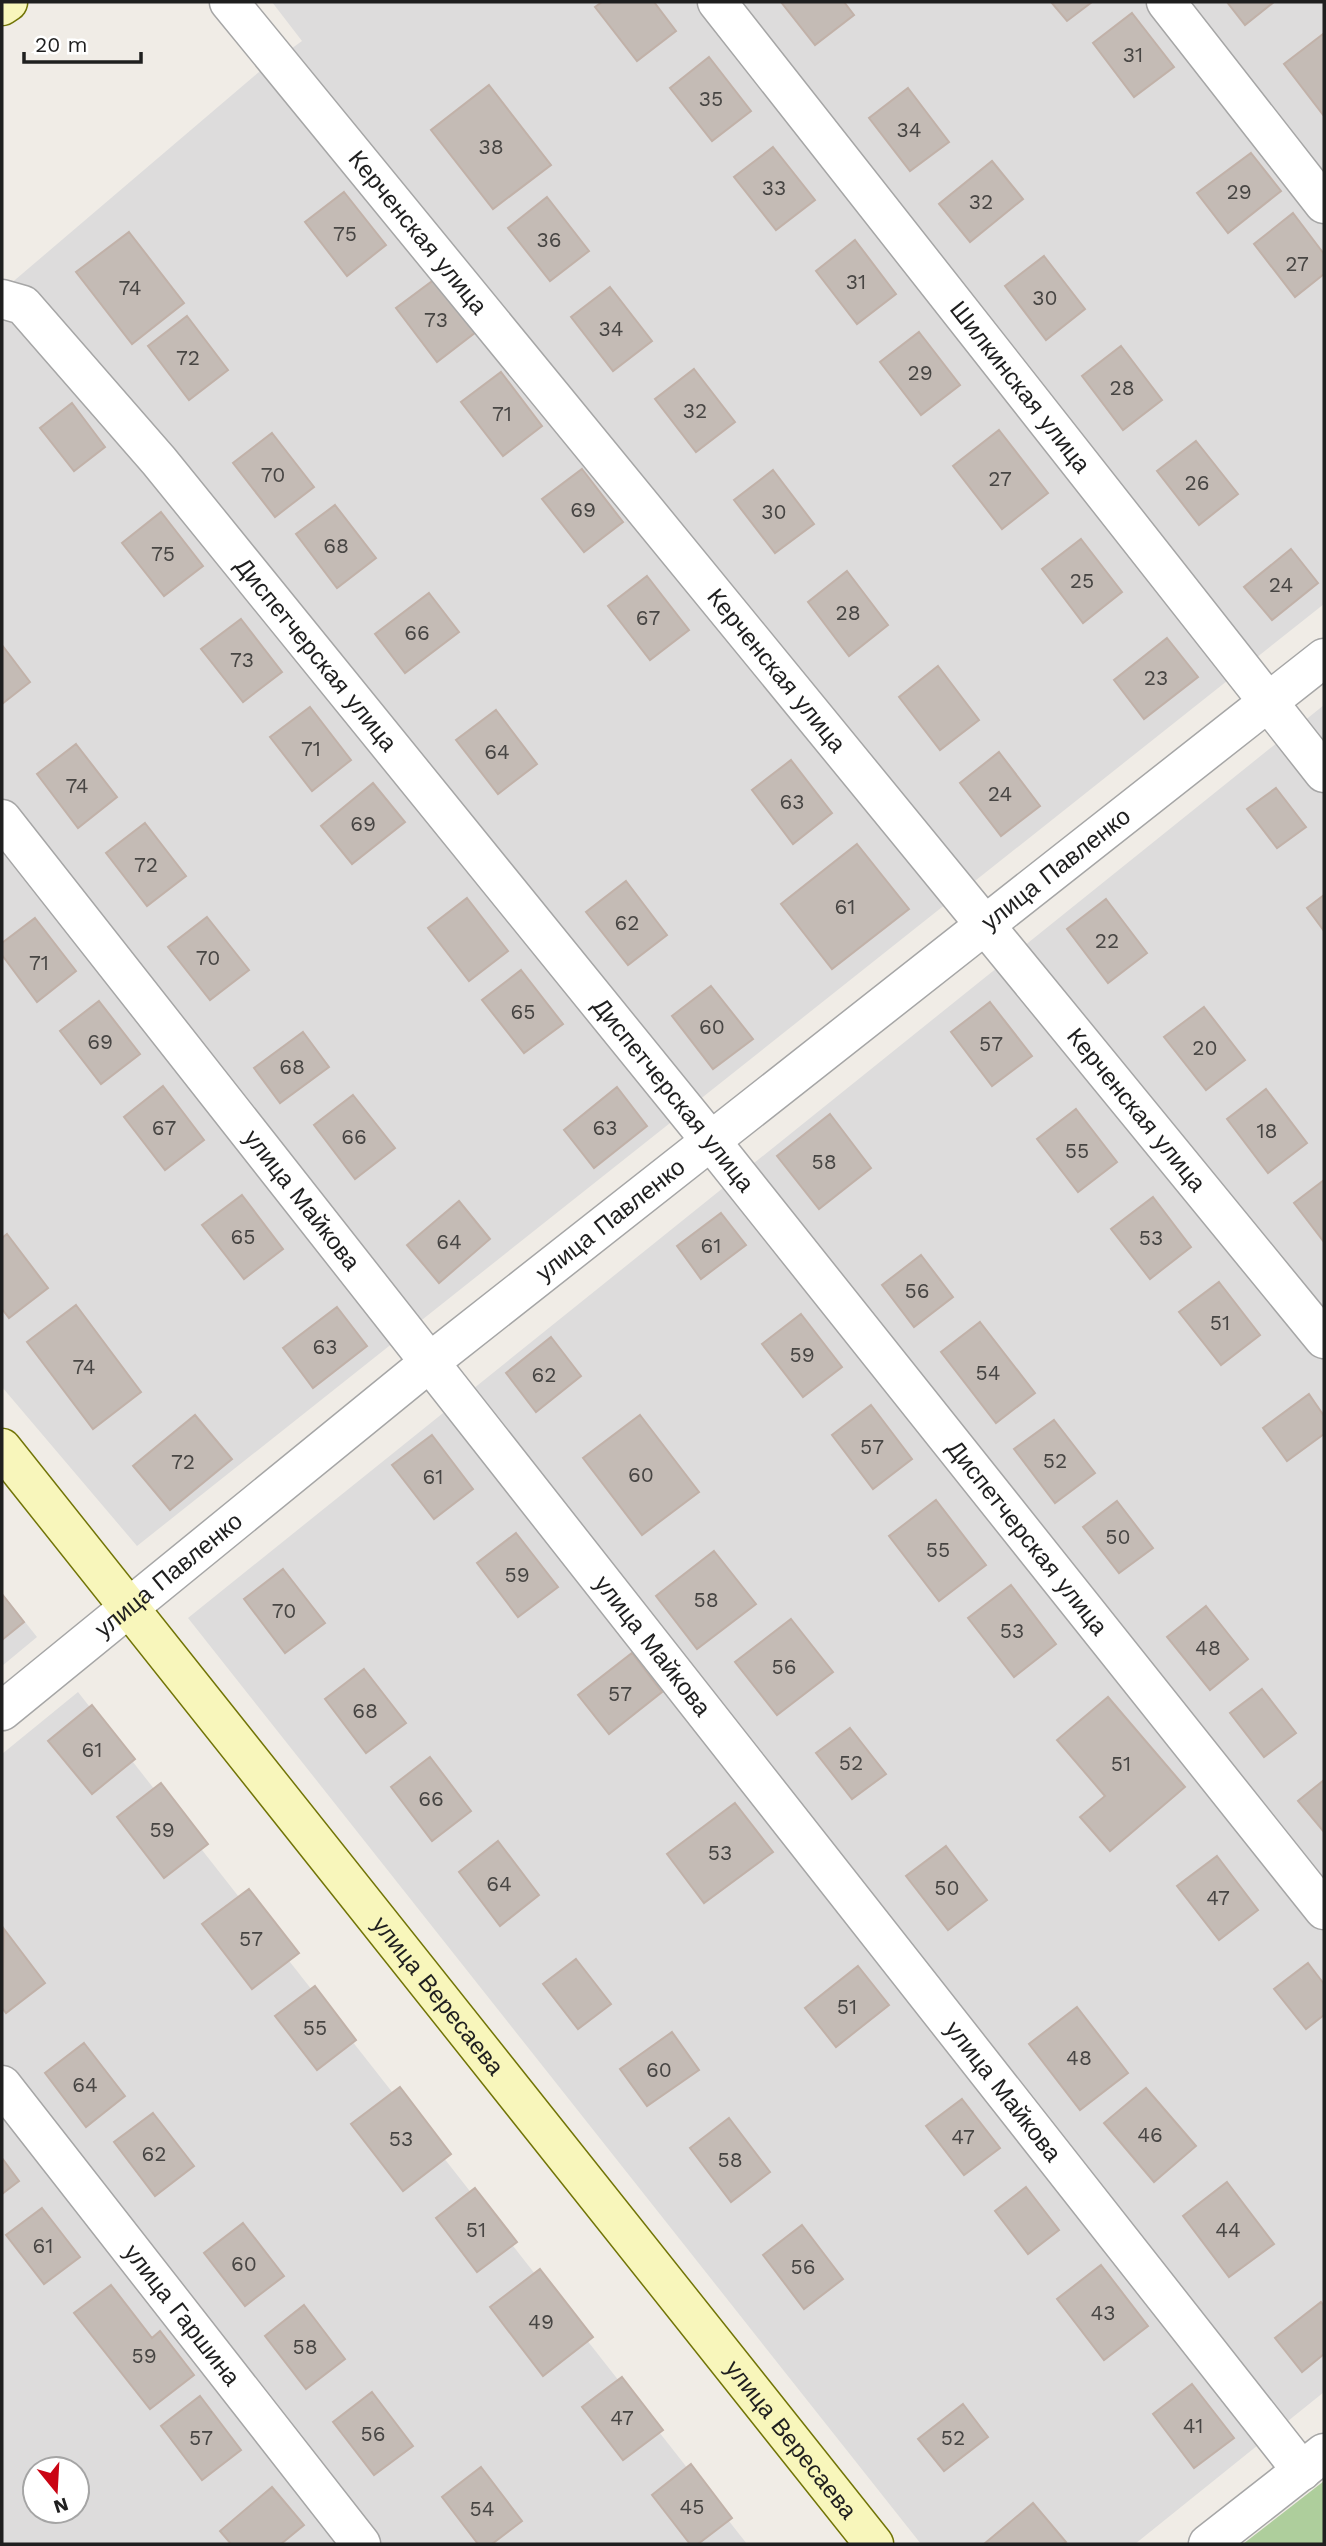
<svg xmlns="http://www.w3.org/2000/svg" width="1326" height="2546" font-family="'Work Sans',sans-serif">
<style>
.residential{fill:#dddcdc;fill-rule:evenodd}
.forest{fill:#aece9c}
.building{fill:#c4bbb5;stroke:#c1b1a8;stroke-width:2}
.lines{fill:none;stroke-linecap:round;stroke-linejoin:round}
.street-casing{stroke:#a6a6a6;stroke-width:41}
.secondary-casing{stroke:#727507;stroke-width:41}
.street{stroke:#fff;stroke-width:38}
.secondary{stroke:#f8f6bb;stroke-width:38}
.labels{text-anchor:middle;stroke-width:5;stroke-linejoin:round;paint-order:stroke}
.number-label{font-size:21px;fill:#484644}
.street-label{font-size:24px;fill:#1f1f1f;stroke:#fff}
</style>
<rect width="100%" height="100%" fill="#f0ece6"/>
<path class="residential" d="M272,2H1324V604L137,1546L2,1387V291L259,72L302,41Z
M1324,705V2392L1135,2544H921L188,1618Z
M2,1593L37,1637L2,1666Z
M78,1692L747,2544H2V1754ZM35,2469H77V2511H35Z"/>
<path class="forest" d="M1324,2481V2544H1243Z"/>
<path class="building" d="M602,2H654L676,31L637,61L595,7Z
M781,2H844L854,15L815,45Z
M1051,2H1092L1067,21Z
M1227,2H1274L1245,25Z
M1132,13L1174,67L1134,97L1093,43Z
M1323,34L1324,35V116L1284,64Z
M709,57L751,111L712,141L670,88Z
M489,85L551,165L493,209L431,130Z
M908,88L949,142L910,171L869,118Z
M773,147L815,200L776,230L734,177Z
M1251,153L1281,191L1228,233L1197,193Z
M992,161L1023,199L970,242L939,204Z
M344,192L386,245L347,276L305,222Z
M547,197L589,251L550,281L508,228Z
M1293,213L1324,254V274L1295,297L1254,244Z
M129,232L184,303L132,344L76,272Z
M855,240L896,294L857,324L816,271Z
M1044,256L1085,309L1046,340L1005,286Z
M435,279L476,332L437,362L396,308Z
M610,287L652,341L613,371L571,317Z
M187,316L228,370L189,400L148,346Z
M919,332L960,385L921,415L880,362Z
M1121,346L1162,400L1123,430L1082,376Z
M694,369L735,422L696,452L655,399Z
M501,372L542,426L503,456L461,402Z
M72,403L105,447L74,471L40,428Z
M999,430L1048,493L1002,529L953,466Z
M272,433L314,487L275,517L233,463Z
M1196,441L1238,494L1199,525L1157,471Z
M582,469L623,522L584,552L542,499Z
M773,470L814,524L775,553L734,500Z
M335,505L376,558L337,588L296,534Z
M161,512L203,566L164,596L122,543Z
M1081,539L1122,592L1083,623L1042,569Z
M1291,549L1318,583L1272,620L1244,587Z
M847,571L888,625L849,656L808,602Z
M647,576L689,630L650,660L608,606Z
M429,593L459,632L405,673L375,634Z
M241,619L282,672L243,702L201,649Z
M1167,638L1198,677L1144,719L1114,680Z
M2,645L30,682L2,704Z
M938,666L979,720L940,750L899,697Z
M310,707L351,760L312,791L270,737Z
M496,710L537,764L498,794L456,740Z
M76,744L117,797L78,828L37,774Z
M999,752L1040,806L1001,836L960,783Z
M791,760L832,813L793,844L752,790Z
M373,783L405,822L352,864L321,826Z
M1276,788L1306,827L1277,848L1247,809Z
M145,823L186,876L147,906L106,853Z
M857,844L909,909L832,969L781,904Z
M626,881L667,935L628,965L586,912Z
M1324,895V931L1307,908Z
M467,898L508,951L469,981L428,928Z
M1106,899L1147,953L1108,983L1067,929Z
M207,917L249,970L210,1000L168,947Z
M35,918L76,971L37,1002L2,955V943Z
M521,970L563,1024L524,1053L482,1000Z
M711,986L753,1039L713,1069L672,1016Z
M99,1001L140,1054L101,1084L60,1031Z
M990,1002L1032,1056L992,1086L951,1032Z
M1204,1007L1245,1060L1206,1090L1164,1037Z
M303,1032L329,1067L280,1103L254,1068Z
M163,1086L204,1140L165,1170L124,1117Z
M617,1087L647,1126L594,1168L564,1130Z
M1266,1089L1307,1143L1268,1173L1227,1119Z
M353,1095L395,1148L355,1179L314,1125Z
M1076,1109L1117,1162L1078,1192L1037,1139Z
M830,1114L871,1168L819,1209L777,1156Z
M1324,1180V1242L1294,1203Z
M242,1195L283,1249L244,1279L202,1225Z
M1153,1197L1191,1247L1150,1279L1111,1229Z
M459,1201L490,1239L439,1283L407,1245Z
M721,1213L746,1245L701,1279L677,1246Z
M7,1234L48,1288L9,1318L2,1309V1238Z
M921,1255L953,1297L914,1327L882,1285Z
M1219,1282L1260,1335L1221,1365L1179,1312Z
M76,1305L141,1392L93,1429L27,1342Z
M337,1307L367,1346L313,1388L283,1348Z
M801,1314L842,1367L803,1397L762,1344Z
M980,1322L1035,1393L996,1423L941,1352Z
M551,1337L581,1376L536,1412L506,1373Z
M1309,1394L1324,1416V1434L1287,1461L1263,1428Z
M871,1405L912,1459L873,1489L832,1435Z
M195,1415L232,1459L170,1510L133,1466Z
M640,1415L699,1492L642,1535L583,1458Z
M1054,1420L1095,1473L1055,1503L1014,1449Z
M432,1435L473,1489L434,1519L392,1465Z
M936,1500L986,1565L939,1601L889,1536Z
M1117,1501L1153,1548L1119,1573L1083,1527Z
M516,1533L558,1587L518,1617L477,1563Z
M714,1551L756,1604L697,1649L656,1596Z
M283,1569L325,1623L285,1653L244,1599Z
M1011,1585L1056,1644L1014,1677L968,1618Z
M2,1594L24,1622L2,1640Z
M1206,1606L1248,1659L1210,1690L1167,1637Z
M791,1619L833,1672L777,1715L735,1662Z
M632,1653L662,1692L609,1734L578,1695Z
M364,1669L406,1723L366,1753L325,1699Z
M1262,1689L1296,1733L1264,1757L1230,1713Z
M1108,1697L1185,1787L1110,1851L1080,1817L1105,1796L1057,1740Z
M92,1705L135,1759L92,1794L48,1741Z
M850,1728L886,1774L852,1799L816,1753Z
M430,1757L471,1811L432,1841L391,1787Z
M1324,1780V1832L1298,1801Z
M161,1783L208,1844L164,1878L117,1817Z
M735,1803L773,1852L704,1903L667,1854Z
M498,1841L539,1895L500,1926L459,1872Z
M946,1846L987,1900L948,1930L906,1876Z
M1217,1856L1258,1910L1219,1940L1177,1886Z
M249,1889L299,1953L252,1989L202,1924Z
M4,1929L45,1983L6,2013L2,2008Z
M576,1959L611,2004L578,2029L543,1984Z
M1308,1963L1324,1984V2015L1306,2029L1274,1989Z
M858,1966L889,2005L836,2047L805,2008Z
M315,1986L356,2040L317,2070L275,2016Z
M1077,2007L1128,2073L1080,2110L1029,2044Z
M672,2032L699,2070L647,2106L620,2069Z
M84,2043L125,2096L86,2127L45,2073Z
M400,2087L451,2154L403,2191L351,2124Z
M1146,2088L1196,2146L1154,2182L1104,2123Z
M962,2099L1000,2148L964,2175L926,2126Z
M153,2113L194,2166L155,2196L114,2142Z
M729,2118L770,2172L731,2202L690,2148Z
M2,2158L19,2181L2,2194Z
M1227,2182L1274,2244L1229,2277L1183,2216Z
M1026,2187L1059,2230L1028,2254L995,2211Z
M475,2188L517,2242L477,2272L436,2218Z
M42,2208L80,2257L44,2284L6,2235Z
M243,2223L284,2276L245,2306L204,2253Z
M802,2225L843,2279L804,2309L763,2255Z
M1101,2265L1148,2326L1104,2360L1057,2299Z
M540,2269L593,2337L543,2376L490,2307Z
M111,2285L152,2338L160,2331L194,2375L150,2409L74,2313Z
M1321,2302L1324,2306V2354L1302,2372L1275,2338Z
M304,2305L345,2359L306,2389L265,2336Z
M622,2377L663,2430L623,2460L582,2407Z
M1192,2384L1234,2438L1194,2468L1153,2414Z
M372,2392L413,2446L374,2475L333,2422Z
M200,2396L241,2450L202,2480L161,2426Z
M963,2404L988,2437L944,2471L918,2439Z
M691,2464L732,2518L698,2544H690L652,2495Z
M481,2467L522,2521L492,2544H478L442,2497Z
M272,2487L304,2525L281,2544H231L220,2531Z
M1033,2503L1066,2542L1062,2544H984Z"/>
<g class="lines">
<g class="street-casing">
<g id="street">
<path id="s1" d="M229,2L1324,1339"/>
<path id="s2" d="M717,2L1324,773"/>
<path d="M1166,2L1324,204"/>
<path id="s3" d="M2,299L23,305L159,461L710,1140L1324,1910"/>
<path id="s4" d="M2,819L1302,2471"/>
<path id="s5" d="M2,1711L430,1362L1324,658"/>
<path id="s6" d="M2,2085L361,2544"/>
<path d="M1208,2544L1324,2453"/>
</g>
</g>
<g class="secondary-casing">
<g id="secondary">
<path d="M2,6L8,2"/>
<path id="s7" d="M2,1448L874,2544"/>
</g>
</g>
<use href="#street" class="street"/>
<use href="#secondary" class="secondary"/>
</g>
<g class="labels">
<g class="number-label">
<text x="1133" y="62">31</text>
<text x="711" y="106">35</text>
<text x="909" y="137">34</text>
<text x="491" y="154">38</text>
<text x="774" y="195">33</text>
<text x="1239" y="199">29</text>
<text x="981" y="209">32</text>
<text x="345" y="241">75</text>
<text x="549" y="247">36</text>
<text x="1297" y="271">27</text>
<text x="856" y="289">31</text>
<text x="130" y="295">74</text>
<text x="1045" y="305">30</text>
<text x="436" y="327">73</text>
<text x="611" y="336">34</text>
<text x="188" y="365">72</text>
<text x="920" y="380">29</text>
<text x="1122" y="395">28</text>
<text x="695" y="418">32</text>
<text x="502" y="421">71</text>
<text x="273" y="482">70</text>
<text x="1000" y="486">27</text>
<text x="1197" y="490">26</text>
<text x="583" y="517">69</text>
<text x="774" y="519">30</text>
<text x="336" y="553">68</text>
<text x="163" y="561">75</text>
<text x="1082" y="588">25</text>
<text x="1281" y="592">24</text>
<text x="848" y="620">28</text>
<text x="648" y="625">67</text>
<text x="417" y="640">66</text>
<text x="242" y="667">73</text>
<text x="1156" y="685">23</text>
<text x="311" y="756">71</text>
<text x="497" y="759">64</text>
<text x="77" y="793">74</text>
<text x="1000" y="801">24</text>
<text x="792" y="809">63</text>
<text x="363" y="831">69</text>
<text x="146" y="872">72</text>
<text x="845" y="914">61</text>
<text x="627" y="930">62</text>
<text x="1107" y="948">22</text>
<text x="208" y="965">70</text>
<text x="39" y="970">71</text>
<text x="523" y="1019">65</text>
<text x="712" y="1034">60</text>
<text x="100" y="1049">69</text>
<text x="991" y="1051">57</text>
<text x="1205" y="1055">20</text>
<text x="292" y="1074">68</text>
<text x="164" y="1135">67</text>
<text x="605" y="1135">63</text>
<text x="1267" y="1138">18</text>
<text x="354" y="1144">66</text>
<text x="1077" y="1158">55</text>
<text x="824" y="1169">58</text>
<text x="243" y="1244">65</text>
<text x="1151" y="1245">53</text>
<text x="449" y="1249">64</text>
<text x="711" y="1253">61</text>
<text x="917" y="1298">56</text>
<text x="1220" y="1330">51</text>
<text x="325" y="1354">63</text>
<text x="802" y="1362">59</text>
<text x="84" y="1374">74</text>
<text x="988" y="1380">54</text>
<text x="544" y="1382">62</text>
<text x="872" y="1454">57</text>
<text x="1055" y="1468">52</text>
<text x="183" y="1469">72</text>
<text x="641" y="1482">60</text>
<text x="433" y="1484">61</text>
<text x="1118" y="1544">50</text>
<text x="938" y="1557">55</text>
<text x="517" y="1582">59</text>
<text x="706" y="1607">58</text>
<text x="284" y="1618">70</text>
<text x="1012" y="1638">53</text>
<text x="1208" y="1655">48</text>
<text x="784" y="1674">56</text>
<text x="620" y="1701">57</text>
<text x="365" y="1718">68</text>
<text x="92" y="1757">61</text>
<text x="851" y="1770">52</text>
<text x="1121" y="1771">51</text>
<text x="431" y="1806">66</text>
<text x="162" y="1837">59</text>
<text x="720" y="1860">53</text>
<text x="499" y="1891">64</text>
<text x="947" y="1895">50</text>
<text x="1218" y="1905">47</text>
<text x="251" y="1946">57</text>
<text x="847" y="2014">51</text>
<text x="315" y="2035">55</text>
<text x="1079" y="2065">48</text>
<text x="659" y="2077">60</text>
<text x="85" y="2092">64</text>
<text x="1150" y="2142">46</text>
<text x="963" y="2144">47</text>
<text x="401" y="2146">53</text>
<text x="154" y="2161">62</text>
<text x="730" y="2167">58</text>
<text x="476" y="2237">51</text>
<text x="1228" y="2237">44</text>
<text x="43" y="2253">61</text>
<text x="244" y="2271">60</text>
<text x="803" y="2274">56</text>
<text x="1103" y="2320">43</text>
<text x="541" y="2329">49</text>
<text x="305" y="2354">58</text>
<text x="144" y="2363">59</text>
<text x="622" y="2425">47</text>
<text x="1193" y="2433">41</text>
<text x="373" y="2441">56</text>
<text x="201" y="2445">57</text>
<text x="953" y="2445">52</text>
<text x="692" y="2514">45</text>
<text x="482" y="2516">54</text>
</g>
<g class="street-label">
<text dy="8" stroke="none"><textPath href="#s1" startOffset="298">Керченская улица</textPath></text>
<text dy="8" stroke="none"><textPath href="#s2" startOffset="490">Шилкинская улица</textPath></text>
<text dy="8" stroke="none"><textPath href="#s3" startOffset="478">Диспетчерская улица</textPath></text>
<text dy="8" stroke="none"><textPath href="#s1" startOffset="864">Керченская улица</textPath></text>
<text dy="8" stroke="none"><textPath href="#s5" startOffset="1349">улица Павленко</textPath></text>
<text dy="8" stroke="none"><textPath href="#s3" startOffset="1045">Диспетчерская улица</textPath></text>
<text dy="8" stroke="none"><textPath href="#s1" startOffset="1432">Керченская улица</textPath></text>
<text dy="8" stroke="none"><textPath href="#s4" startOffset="485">улица Майкова</textPath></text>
<text dy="8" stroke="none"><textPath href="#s5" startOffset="782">улица Павленко</textPath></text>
<text dy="8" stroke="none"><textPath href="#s3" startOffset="1612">Диспетчерская улица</textPath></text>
<text dy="8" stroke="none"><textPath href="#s5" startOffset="215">улица Павленко</textPath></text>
<text dy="8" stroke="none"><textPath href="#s4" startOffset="1052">улица Майкова</textPath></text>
<text dy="8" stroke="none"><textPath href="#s7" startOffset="700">улица Вересаева</textPath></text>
<text dy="8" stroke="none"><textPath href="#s4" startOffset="1619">улица Майкова</textPath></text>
<text dy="8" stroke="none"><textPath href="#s6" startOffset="292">улица Гаршина</textPath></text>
<text dy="8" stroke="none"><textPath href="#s7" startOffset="1267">улица Вересаева</textPath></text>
</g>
</g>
<rect width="1326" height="2546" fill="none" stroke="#1f1f1f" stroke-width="7"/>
<g transform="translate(56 2490) rotate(162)"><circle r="33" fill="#ffffff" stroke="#a5a5a5" stroke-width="2"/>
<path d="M0-5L12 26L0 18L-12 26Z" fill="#ca0514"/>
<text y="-10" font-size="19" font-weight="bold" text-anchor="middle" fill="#1f1f1f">N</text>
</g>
<path d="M24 52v10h117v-10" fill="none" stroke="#1f1f1f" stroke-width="3.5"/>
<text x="35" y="52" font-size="21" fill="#1f1f1f" stroke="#ffffff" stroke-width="5" paint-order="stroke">20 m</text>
</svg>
